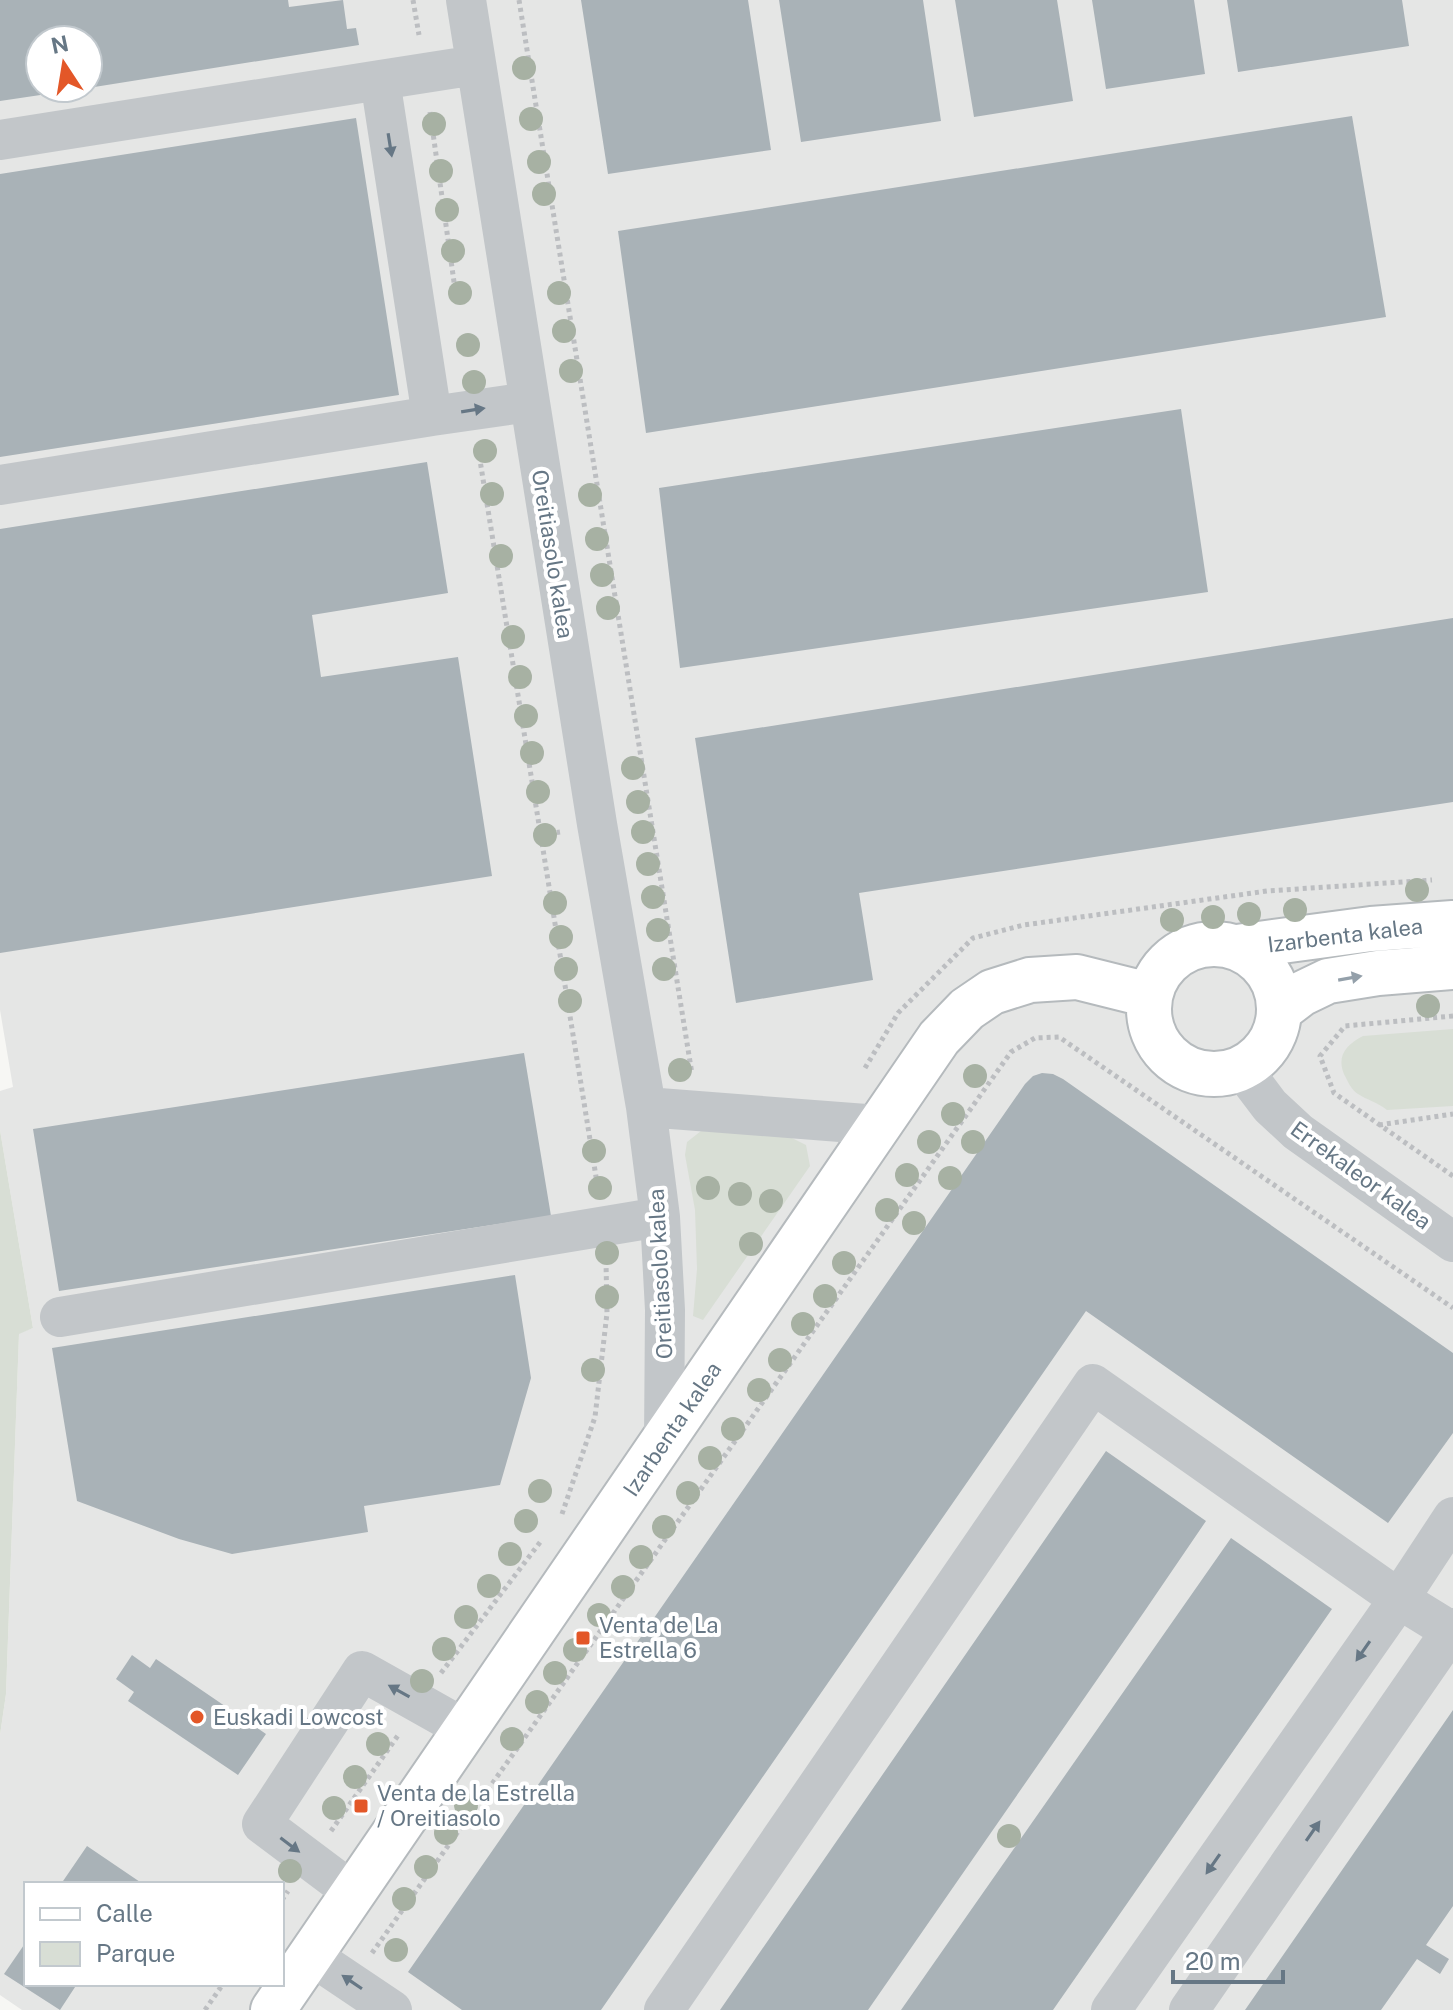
<svg xmlns="http://www.w3.org/2000/svg" width="1453" height="2010" font-family="'Public Sans',sans-serif">
<style>
.built{fill:#e5e6e5;fill-rule:evenodd}
.green{fill:#d8ded5}
.building{fill:#a9b2b7}
.lines{fill:none;stroke-linecap:round;stroke-linejoin:round}
.major-casing{stroke:#b5babd;stroke-width:48}
.path{stroke:#bcbec1;stroke-width:5;stroke-dasharray:4 4;stroke-linecap:butt}
.minor{stroke:#c2c6c9;stroke-width:40}
.major{stroke:#fff;stroke-width:44}
.tree{fill:#a7b1a3}
.oneway{fill:#667785}
.oneway2{fill:#94a0aa}
.poi-dot{fill:#e35728;stroke:#fff;stroke-width:3}
.labels{text-anchor:middle;stroke-width:8;stroke-linejoin:round;paint-order:stroke}
.street-label{font-size:22px;fill:#667785;stroke:#fff}
.poi-label{font-size:22px;fill:#667785;stroke:#fff;text-anchor:start}
</style>
<rect width="100%" height="100%" fill="#f7f7f4"/>
<path class="built" d="M0,0H1453V2010H22L0,1995V1735L6,1694L19,1333L33,1328L0,1130V1091L13,1087L0,1010ZM40,40H88V88H40ZM26,1884H282V1984H26Z"/>
<path class="green" d="M1453,1029V1106L1387,1110C1377,1102 1367,1100 1358,1094C1352,1090 1349,1084 1346,1078C1335,1058 1345,1045 1363,1036Z
M0,1130L33,1328L19,1334L6,1694L0,1735Z
M701,1131L788,1136L806,1145L810,1166L703,1320L693,1316L697,1269L695,1210L685,1155L687,1142Z"/>
<path class="building" d="M0,0H288L289,7L343,0L347,29L356,28L359,45L88,88V40H40V88H74V90L0,101Z
M581,0H748L771,150L608,174Z
M779,0H923L941,121L801,142Z
M955,0H1057L1073,101L974,117Z
M1092,0H1194L1205,74L1106,89Z
M1227,0H1402L1409,46L1238,72Z
M1352,116L1386,317L646,433L618,231Z
M356,118L399,395L0,457V174Z
M1181,409L1208,592L680,668L659,488Z
M427,462L448,593L312,615L321,677L458,657L492,876L0,953V529Z
M1453,618V802L859,893L873,980L736,1003L695,738Z
M524,1053L551,1216L59,1291L33,1129Z
M1042,1073L1053,1074L1063,1079L1453,1353V1433L1388,1523L1086,1311L601,2010H462L408,1972L1025,1084L1033,1076Z
M515,1275L531,1378L500,1485L364,1506L368,1532L232,1554L179,1539L77,1501L52,1348Z
M1106,1451L1206,1521L1144,1612L868,2010H720Z
M1231,1538L1332,1609L1053,2010H901Z
M132,1655L150,1668L156,1659L266,1734L238,1775L128,1701L134,1692L116,1679Z
M1453,1710V1906L1426,1945L1449,1959L1440,1974L1417,1959L1381,2010H1245Z
M87,1846L143,1884H61Z
M26,1942V1984H77L60,2010L4,1974Z"/>
<g class="lines">
<g class="major-casing">
<path id="major" d="M1149 1009a65 65 0 1 1 130 0a65 65 0 1 1-130 0Z
M1237,947L1371,929L1453,923
M1280,1010L1301,994L1328,981L1378,973L1453,967
M273,2010L939,1038L967,1009L992,992L1030,980L1077,977L1149,995"/>
</g>
<path class="path" d="M413,0L419,35
M519,0L692,1074
M430,112L456,296
M478,448L598,1189
M541,835L560,832
M1453,1016L1345,1026L1320,1056L1334,1093L1453,1176
M865,1068L898,1013L973,938L1024,925L1267,891L1432,880
M1379,1125L1453,1114
M562,1514L595,1417L607,1313L606,1262
M441,1673L541,1541
M331,1831L399,1734
M282,1900L288,1891
M372,1953L1011,1052L1035,1038L1059,1037L1453,1308
M205,2010L223,1984"/>
<path class="minor" d="M466,0L597,824L646,1107L660,1217L665,1310L664,1441
M476,65L380,80L432,416L529,402
M0,140L380,80
M0,485L432,416
M1242,1069L1270,1106L1298,1132L1453,1242
M646,1107L879,1125
M60,1317L660,1217
M354,1893L262,1824L362,1671L467,1730
M310,1955L392,2010
M664,2010L1093,1384L1399,1599L1451,1631
M1111,2010L1399,1599L1453,1517
M1189,2010L1453,1628"/>
<use href="#major" class="major"/>
</g>
<g class="tree">
<circle cx="524" cy="68" r="12"/>
<circle cx="531" cy="119" r="12"/>
<circle cx="434" cy="124" r="12"/>
<circle cx="539" cy="162" r="12"/>
<circle cx="441" cy="171" r="12"/>
<circle cx="544" cy="194" r="12"/>
<circle cx="447" cy="210" r="12"/>
<circle cx="453" cy="251" r="12"/>
<circle cx="460" cy="293" r="12"/>
<circle cx="559" cy="293" r="12"/>
<circle cx="564" cy="331" r="12"/>
<circle cx="468" cy="345" r="12"/>
<circle cx="571" cy="371" r="12"/>
<circle cx="474" cy="382" r="12"/>
<circle cx="485" cy="451" r="12"/>
<circle cx="492" cy="494" r="12"/>
<circle cx="590" cy="495" r="12"/>
<circle cx="597" cy="539" r="12"/>
<circle cx="501" cy="556" r="12"/>
<circle cx="602" cy="575" r="12"/>
<circle cx="608" cy="608" r="12"/>
<circle cx="513" cy="637" r="12"/>
<circle cx="520" cy="677" r="12"/>
<circle cx="526" cy="716" r="12"/>
<circle cx="532" cy="753" r="12"/>
<circle cx="633" cy="768" r="12"/>
<circle cx="538" cy="792" r="12"/>
<circle cx="638" cy="802" r="12"/>
<circle cx="643" cy="832" r="12"/>
<circle cx="545" cy="835" r="12"/>
<circle cx="648" cy="864" r="12"/>
<circle cx="1417" cy="890" r="12"/>
<circle cx="653" cy="897" r="12"/>
<circle cx="555" cy="903" r="12"/>
<circle cx="1295" cy="910" r="12"/>
<circle cx="1249" cy="914" r="12"/>
<circle cx="1213" cy="917" r="12"/>
<circle cx="1172" cy="920" r="12"/>
<circle cx="658" cy="930" r="12"/>
<circle cx="561" cy="937" r="12"/>
<circle cx="566" cy="969" r="12"/>
<circle cx="664" cy="969" r="12"/>
<circle cx="570" cy="1001" r="12"/>
<circle cx="1428" cy="1006" r="12"/>
<circle cx="680" cy="1070" r="12"/>
<circle cx="975" cy="1076" r="12"/>
<circle cx="953" cy="1114" r="12"/>
<circle cx="929" cy="1142" r="12"/>
<circle cx="973" cy="1142" r="12"/>
<circle cx="594" cy="1151" r="12"/>
<circle cx="907" cy="1175" r="12"/>
<circle cx="950" cy="1178" r="12"/>
<circle cx="600" cy="1188" r="12"/>
<circle cx="708" cy="1188" r="12"/>
<circle cx="740" cy="1194" r="12"/>
<circle cx="771" cy="1201" r="12"/>
<circle cx="887" cy="1210" r="12"/>
<circle cx="914" cy="1223" r="12"/>
<circle cx="751" cy="1244" r="12"/>
<circle cx="607" cy="1253" r="12"/>
<circle cx="844" cy="1263" r="12"/>
<circle cx="825" cy="1296" r="12"/>
<circle cx="607" cy="1297" r="12"/>
<circle cx="803" cy="1324" r="12"/>
<circle cx="780" cy="1360" r="12"/>
<circle cx="593" cy="1370" r="12"/>
<circle cx="759" cy="1390" r="12"/>
<circle cx="733" cy="1429" r="12"/>
<circle cx="710" cy="1458" r="12"/>
<circle cx="540" cy="1491" r="12"/>
<circle cx="688" cy="1493" r="12"/>
<circle cx="526" cy="1521" r="12"/>
<circle cx="664" cy="1527" r="12"/>
<circle cx="510" cy="1554" r="12"/>
<circle cx="641" cy="1557" r="12"/>
<circle cx="489" cy="1586" r="12"/>
<circle cx="623" cy="1587" r="12"/>
<circle cx="599" cy="1615" r="12"/>
<circle cx="466" cy="1617" r="12"/>
<circle cx="444" cy="1649" r="12"/>
<circle cx="575" cy="1650" r="12"/>
<circle cx="555" cy="1673" r="12"/>
<circle cx="422" cy="1681" r="12"/>
<circle cx="537" cy="1702" r="12"/>
<circle cx="512" cy="1739" r="12"/>
<circle cx="378" cy="1744" r="12"/>
<circle cx="355" cy="1777" r="12"/>
<circle cx="466" cy="1805" r="12"/>
<circle cx="334" cy="1808" r="12"/>
<circle cx="446" cy="1833" r="12"/>
<circle cx="1009" cy="1836" r="12"/>
<circle cx="426" cy="1867" r="12"/>
<circle cx="290" cy="1871" r="12"/>
<circle cx="404" cy="1899" r="12"/>
<circle cx="396" cy="1950" r="12"/>
</g>
<defs><path id="oneway-solid" d="M-6-.8H1V-3.2L6.5 0L1 3.2V.8H-6Z" transform="scale(2)"/></defs>
<g class="oneway">
<use href="#oneway-solid" transform="translate(390 145) rotate(81)"/>
<use href="#oneway-solid" transform="translate(473 410) rotate(-9)"/>
<use href="#oneway-solid" transform="translate(1363 1651) rotate(125)"/>
<use href="#oneway-solid" transform="translate(399 1691) rotate(-151)"/>
<use href="#oneway-solid" transform="translate(1313 1831) rotate(-55)"/>
<use href="#oneway-solid" transform="translate(290 1845) rotate(37)"/>
<use href="#oneway-solid" transform="translate(1213 1864) rotate(125)"/>
<use href="#oneway-solid" transform="translate(352 1982) rotate(-146)"/>
</g>
<use class="oneway2" href="#oneway-solid" transform="translate(1350 978) rotate(-10)"/>
<g class="poi-dot">
<rect x="575" y="1630" width="16" height="16" rx="4"/>
<circle cx="197" cy="1717" r="8"/>
<rect x="353" y="1798" width="16" height="16" rx="4"/>
</g>
<g class="labels">
<g class="street-label">
<text transform="translate(553 554) rotate(81)" y="8">Oreitiasolo kalea</text>
<text transform="translate(1345 935) rotate(-7)" y="8">Izarbenta kalea</text>
<text transform="translate(1361 1175) rotate(36)" y="8">Errekaleor kalea</text>
<text transform="translate(660 1274) rotate(-93)" y="8">Oreitiasolo kalea</text>
<text transform="translate(672 1429) rotate(-56)" y="8">Izarbenta kalea</text>
</g>
<g class="poi-label">
<text x="599" y="1633">Venta de La<tspan x="599" dy="25">Estrella 6</tspan></text>
<text x="213" y="1725">Euskadi Lowcost</text>
<text x="377" y="1801">Venta de la Estrella<tspan x="377" dy="25">/ Oreitiasolo</tspan></text>
</g>
</g>
<rect x="24" y="1882" width="260" height="104" fill="#ffffff" stroke="#c2c9ce" stroke-width="2"/>
<rect x="40" y="1908" width="40" height="12" fill="#ffffff" stroke="#c2c9ce" stroke-width="2"/>
<text x="96" y="1922" font-size="24" fill="#667785">Calle</text>
<rect x="40" y="1942" width="40" height="24" fill="#d8ded5" stroke="#c2c9ce" stroke-width="2"/>
<text x="96" y="1962" font-size="24" fill="#667785">Parque</text>
<g transform="translate(64 64) rotate(348)"><circle r="38" fill="#ffffff" stroke="#c2c9ce" stroke-width="2"/>
<path d="M0-6L14 30L0 20L-14 30Z" fill="#e35728"/>
<text y="-12" font-size="22" font-weight="bold" text-anchor="middle" fill="#667785">N</text>
</g>
<path d="M1173 1970v12h110v-12" fill="none" stroke="#667785" stroke-width="4"/>
<text x="1185" y="1970" font-size="24" fill="#667785" stroke="#ffffff" stroke-width="6" paint-order="stroke">20 m</text>
</svg>
